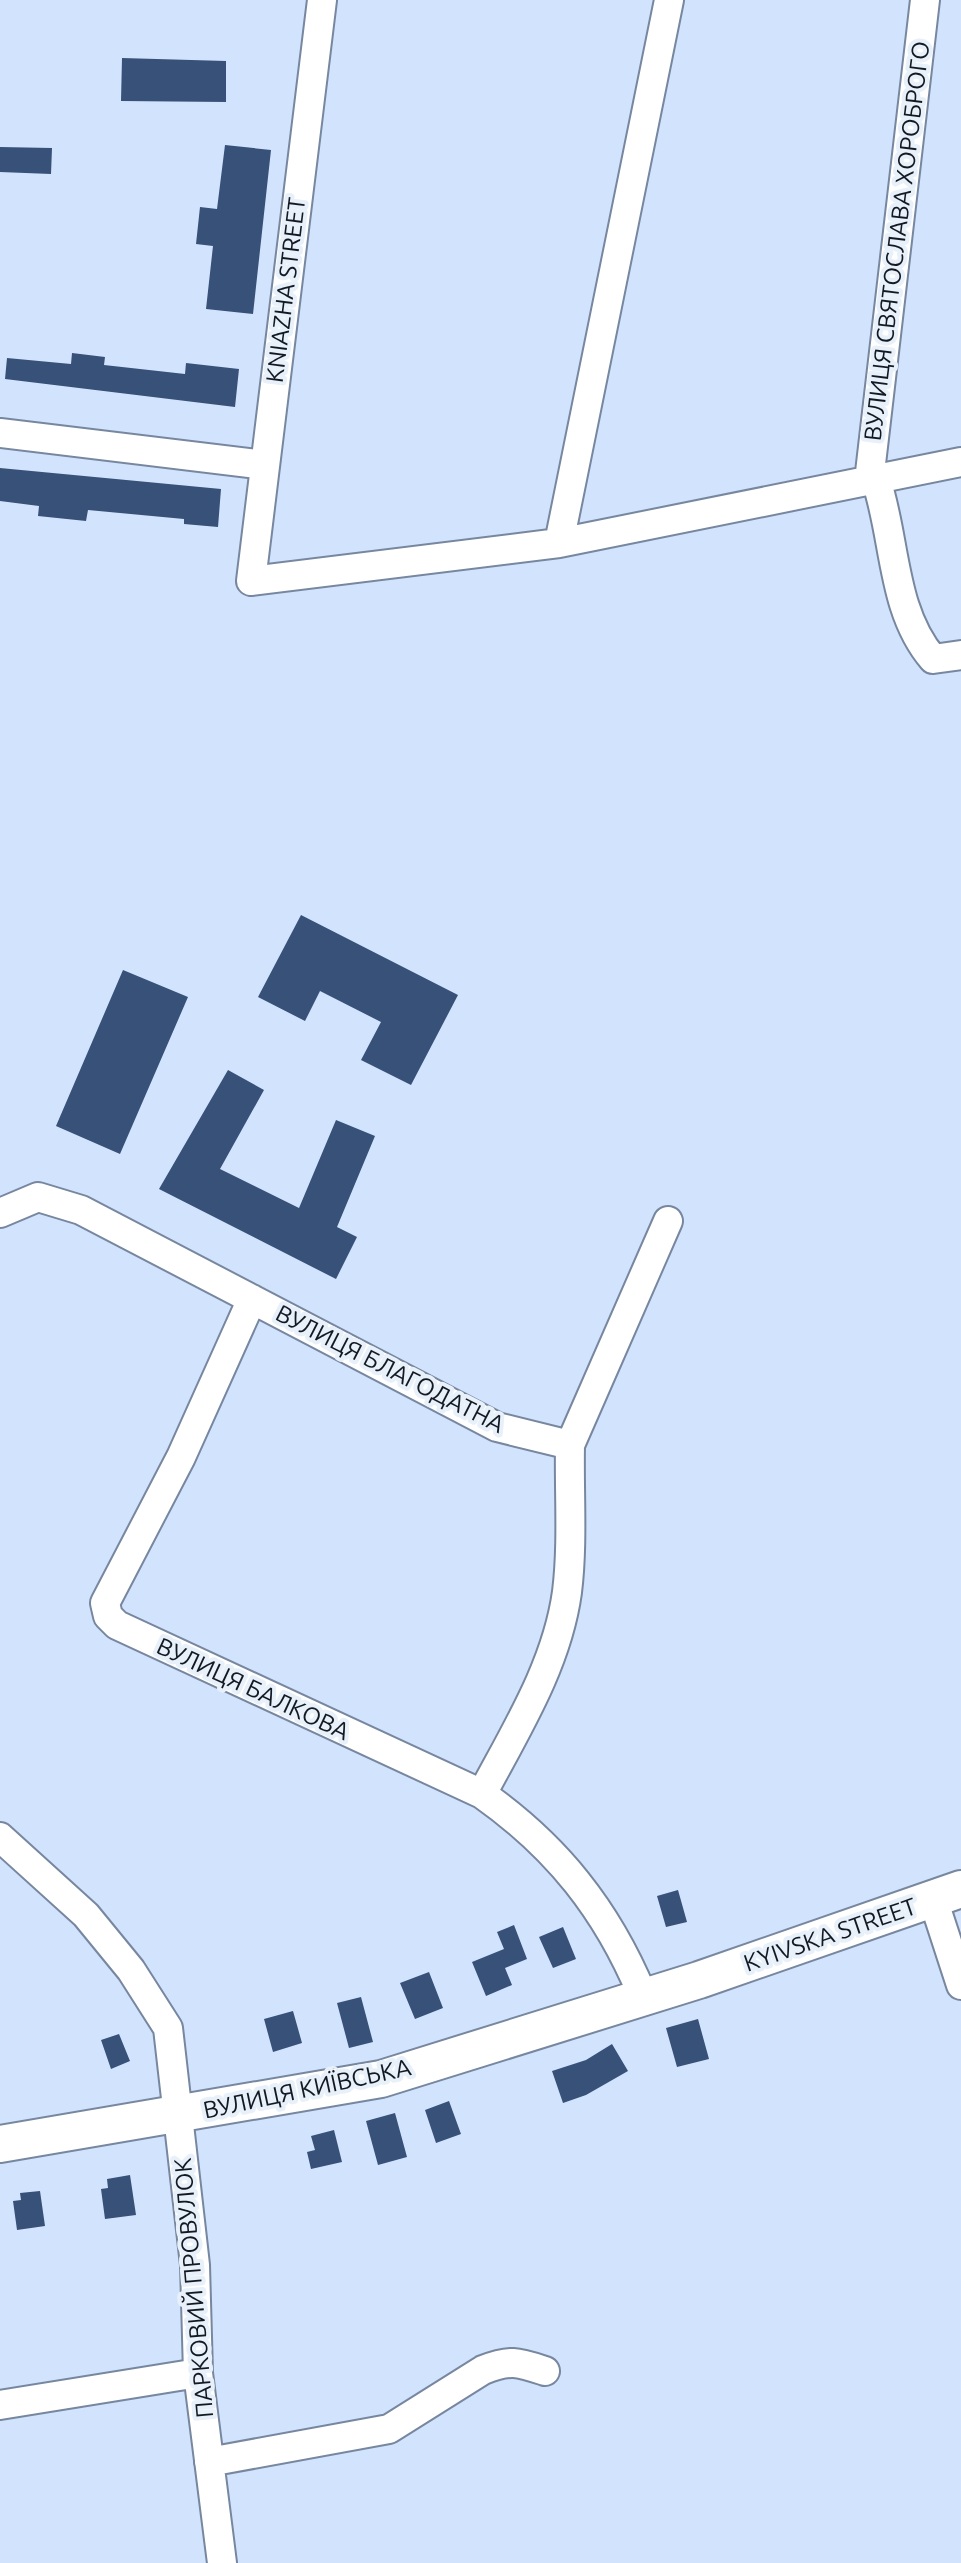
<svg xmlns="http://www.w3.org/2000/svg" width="961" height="2563" font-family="Ubuntu,sans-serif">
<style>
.building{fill:#375178}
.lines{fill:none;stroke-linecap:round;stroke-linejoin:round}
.minor-casing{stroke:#77879f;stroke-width:32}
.major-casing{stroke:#77879f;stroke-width:40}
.minor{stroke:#fff;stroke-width:28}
.major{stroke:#fff;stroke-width:36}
.labels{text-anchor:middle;stroke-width:8;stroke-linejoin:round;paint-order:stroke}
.street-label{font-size:24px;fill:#131922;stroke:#e8f0fa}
</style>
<rect width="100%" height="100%" fill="#d2e3fd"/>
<path class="building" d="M122,58L226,61V102L121,101Z
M225,145L271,150L253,314L206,309L213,246L196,244L200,207L217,209Z
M0,147L52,148L51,174L0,172Z
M72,353L105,357L104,365L185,374L186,363L239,369L235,407L5,379L7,358L71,364Z
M0,468L221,489L218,527L184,524V519L88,510L86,521L38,516L39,506L0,501Z
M301,915L458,995L411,1085L361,1060L381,1022L320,991L305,1021L258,997Z
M123,970L188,997L120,1154L56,1126Z
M228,1070L264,1090L220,1169L299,1208L336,1120L375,1136L337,1227L357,1237L336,1279L159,1189Z
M678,1890L687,1922L666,1927L657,1896Z
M514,1925L527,1959L505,1968L512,1985L486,1996L472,1962L504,1949L497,1932Z
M563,1927L576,1959L553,1968L539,1937Z
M429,1972L443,2008L415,2019L400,1983Z
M361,1997L373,2042L349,2048L337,2003Z
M293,2011L302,2043L273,2052L264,2019Z
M698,2019L709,2059L677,2067L666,2028Z
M119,2034L130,2061L111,2069L101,2040Z
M612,2044L628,2071L586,2095L563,2103L552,2071L586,2060Z
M449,2101L461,2134L436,2143L425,2110Z
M395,2113L407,2157L378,2165L366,2121Z
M334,2130L342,2162L311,2169L307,2152L315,2150L311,2136Z
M130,2175L136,2215L105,2219L101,2189L108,2188L107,2179Z
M40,2191L45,2226L17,2230L13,2201L21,2200L20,2193Z"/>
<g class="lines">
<g class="minor-casing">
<path id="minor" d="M322,0L251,581L559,543L961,462
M0,433L265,465
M876,480C896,539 891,610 933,659L961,655
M869,481L925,0
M559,543L669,0
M0,1213L38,1197L81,1210L497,1427L570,1445L668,1221
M252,1299L181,1457L105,1603L108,1616L117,1625L482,1794C557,1847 607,1910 642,1994
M482,1794C516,1730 557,1665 567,1592C573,1544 569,1493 570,1445
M0,1837L86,1915L131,1970L168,2028L195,2265L198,2373L222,2563
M933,1899L961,1985
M0,2405L198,2373
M209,2462L389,2429L483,2370C511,2359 518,2362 545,2371"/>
</g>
<g class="major-casing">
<path id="major" d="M0,2144L381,2079L699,1980L961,1889"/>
</g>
<use href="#minor" class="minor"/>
<use href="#major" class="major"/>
</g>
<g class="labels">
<g class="street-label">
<text transform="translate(897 241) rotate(-83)" y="8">ВУЛИЦЯ СВЯТОСЛАВА ХОРОБРОГО</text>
<text transform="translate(286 290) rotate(-83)" y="8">KNIAZHA STREET</text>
<text transform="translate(390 1369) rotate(27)" y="8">ВУЛИЦЯ БЛАГОДАТНА</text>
<text transform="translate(253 1689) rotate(25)" y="8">ВУЛИЦЯ БАЛКОВА</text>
<text transform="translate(830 1935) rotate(-19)" y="8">KYIVSKA STREET</text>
<text transform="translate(307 2089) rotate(-12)" y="8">ВУЛИЦЯ КИЇВСЬКА</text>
<text transform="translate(194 2288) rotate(-95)" y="8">ПАРКОВИЙ ПРОВУЛОК</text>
</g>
</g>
</svg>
